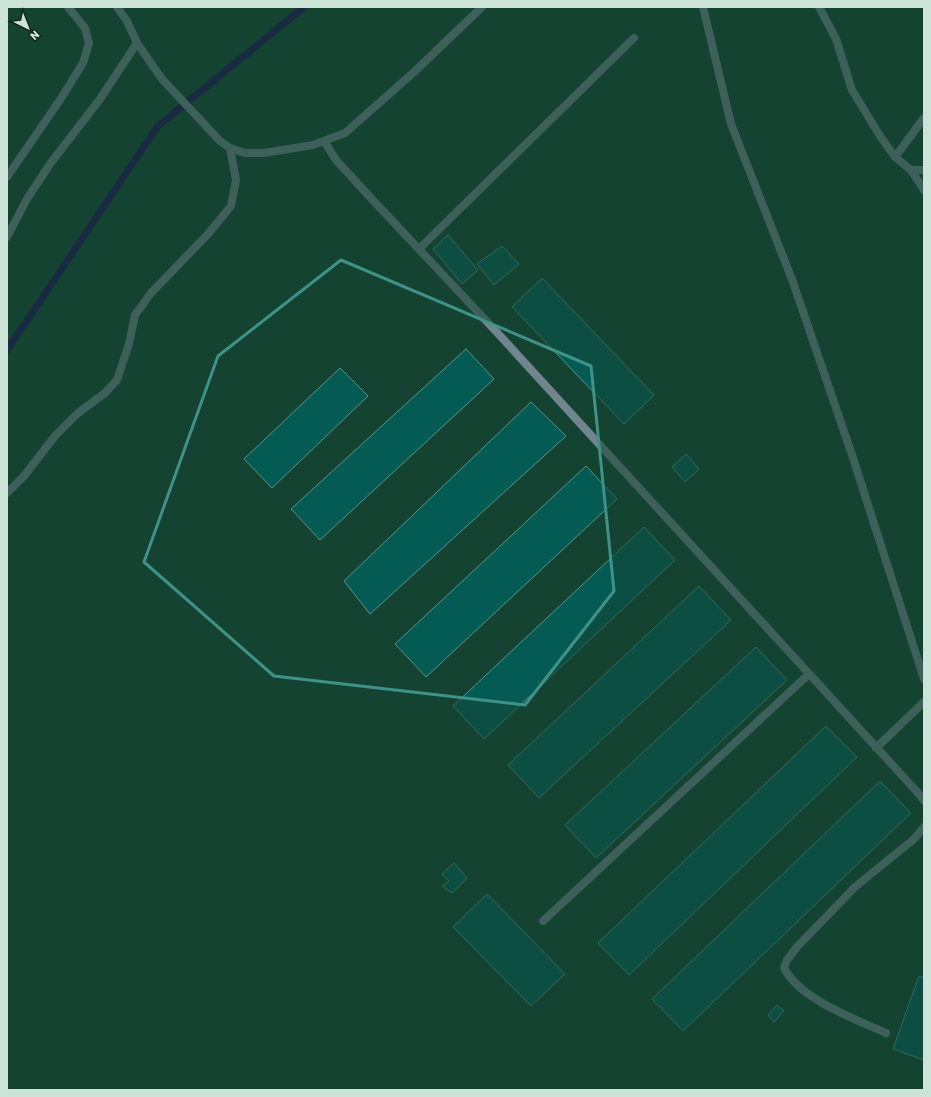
<svg xmlns="http://www.w3.org/2000/svg" width="931" height="1097" font-family="Rubik,sans-serif">
<style>
.lines{fill:none;stroke-linecap:round;stroke-linejoin:round}
.stream{stroke:#200e59;stroke-width:7}
.building{fill:#045b54;stroke:#5b938b}
.street{stroke:#70858d;stroke-width:8}
.marked{fill:none;stroke:#3e9288;stroke-width:3;stroke-linejoin:round}
</style>
<rect width="100%" height="100%" fill="#144331"/>
<g class="lines">
<path class="stream" d="M7,350L158,126L304,7"/>
</g>
<path class="building" d="M448,235L478,270L462,284L433,249Z
M502,246L519,264L494,285L477,264Z
M542,278L654,395L624,424L512,307Z
M466,349L494,379L320,540L291,509Z
M340,368L368,396L272,488L244,459Z
M531,402L566,436L370,614L344,581Z
M686,454L699,469L685,482L672,467Z
M586,466L617,499L426,677L395,644Z
M644,527L675,560L484,739L453,706Z
M699,586L731,620L539,798L508,765Z
M756,647L787,680L596,858L565,825Z
M826,726L857,757L629,975L598,943Z
M880,781L911,813L683,1031L652,999Z
M454,863L467,878L452,893L442,886L449,881L442,874Z
M487,894L565,974L531,1006L453,927Z
M919,976L924,978V1060L893,1049Z
M777,1005L784,1011L774,1022L768,1015Z"/>
<g class="lines">
<path class="street" d="M117,7L127,21L137,43L162,79L220,141L230,148L245,153H264L313,145L345,133L413,73L482,7
M703,7L731,124L793,282L852,455L924,679
M819,7L836,39L852,90L880,136L895,157L911,170L924,190
M324,141L336,160L369,196L492,327L919,794L924,801
M895,157L924,118
M911,170H924
M7,177L60,100L83,63L89,43L85,28L68,7
M7,237L27,199L50,164L100,99L137,43
M419,249L634,38
M7,493L24,476L55,436L78,413L105,393L117,380L129,344L135,315L151,293L208,234L231,206L236,180L230,148
M876,748L924,702
M543,921L809,674
M886,1033C855,1019 801,1000 784,968L787,960L797,947L855,887L914,839L924,827"/>
</g>
<path d="M0 0H931V1097H0ZM341,260L591,366L614,591L525,705L274,676L144,562L218,356Z" fill="#144331" fill-opacity=".55" fill-rule="evenodd"/>
<path class="marked" d="M341,260L591,366L614,591L525,705L274,676L144,562L218,356Z"/>
<rect width="931" height="1097" fill="none" stroke="#cce4d8" stroke-width="16"/>
<g transform="translate(28 28) rotate(137)" stroke="#12251d" stroke-width="3" paint-order="stroke">
<path d="M0-3L7 15L0 10L-7 15Z" fill="#cce4d8"/>
<text y="-6" font-size="11" font-weight="bold" text-anchor="middle" fill="#cce4d8">N</text>
</g>
</svg>
